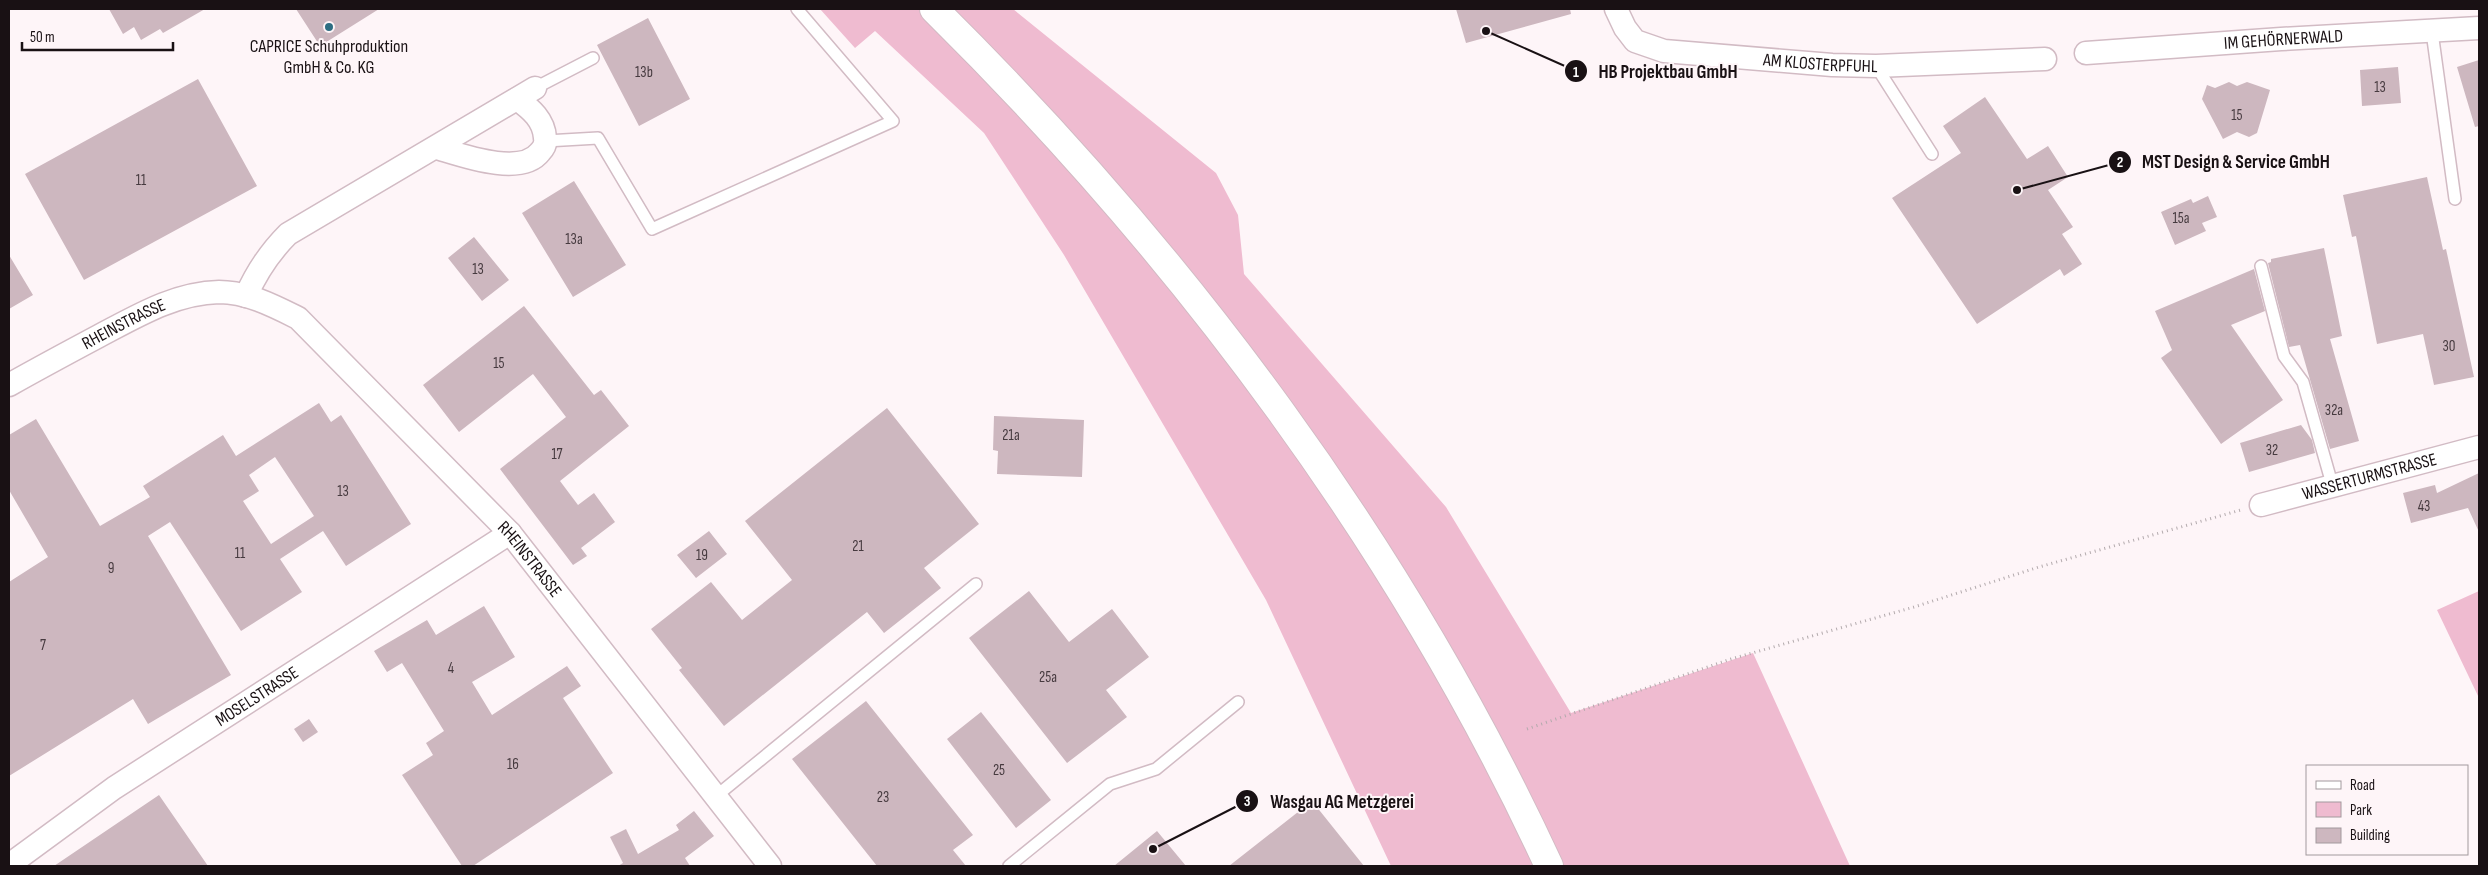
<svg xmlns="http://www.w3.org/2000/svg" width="2488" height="875" font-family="'Sofia Sans Condensed',sans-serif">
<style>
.green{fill:#efbbd0}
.building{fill:#cdb7bf;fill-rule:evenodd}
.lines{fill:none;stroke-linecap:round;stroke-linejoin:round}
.lane-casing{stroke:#d2bbc4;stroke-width:14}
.street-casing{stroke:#d2bbc4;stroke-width:25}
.secondary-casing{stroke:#d2bbc4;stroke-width:30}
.path{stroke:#b3aaad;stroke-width:3;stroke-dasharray:1 4;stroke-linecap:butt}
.lane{stroke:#fff;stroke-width:11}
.street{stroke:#fff;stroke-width:22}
.secondary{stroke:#fff;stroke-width:28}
.poi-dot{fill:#2d6d82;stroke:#fef5f8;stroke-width:2}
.labels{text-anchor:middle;stroke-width:4;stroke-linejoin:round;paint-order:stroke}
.number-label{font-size:15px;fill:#463a3f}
.street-label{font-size:18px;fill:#191114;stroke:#fef5f8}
.poi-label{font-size:18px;fill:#191114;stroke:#fef5f8}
.leader{fill:none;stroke:#191114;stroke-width:2}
.callout-dot{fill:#191114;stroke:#fef5f8;stroke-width:2}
.mark-label{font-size:15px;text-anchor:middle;font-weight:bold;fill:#fff}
.callout-label{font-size:19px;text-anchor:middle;font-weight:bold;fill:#191114;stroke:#fef5f8;stroke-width:4;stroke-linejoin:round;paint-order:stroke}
</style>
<rect width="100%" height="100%" fill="#fef5f8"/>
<path class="green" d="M820,9H1013L1216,173L1238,215L1244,274L1446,507L1571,713L1753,653L1850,866H1391L1266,600L1064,255L984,133L875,31L855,48Z
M2479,591V698L2437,610Z"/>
<path class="building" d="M109,9H205L163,33L160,29L141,40L134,27L123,34Z
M296,9H379L320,46Z
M1456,9H1570L1571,14L1466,43Z
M648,18L690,99L639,126L597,45Z
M2479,60V126L2475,127L2457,67Z
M2398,67L2401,103L2362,106L2360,70Z
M198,79L257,186L84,280L25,174Z
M2229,82L2237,86L2247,82L2270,90L2257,133L2249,137L2237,132L2223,139L2202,99L2207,85L2215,88Z
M1985,97L2027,159L2048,146L2068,177L2048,190L2073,227L2062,234L2082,264L2064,276L2060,269L1977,324L1892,198L1961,153L1943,126Z
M2427,177L2443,250L2446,249L2474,377L2434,385L2423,334L2377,344L2356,236L2352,237L2343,195Z
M574,181L626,265L573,297L522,213Z
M2208,196L2217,217L2202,223L2206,231L2175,245L2161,212L2191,199L2193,203Z
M474,237L509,280L482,301L448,258Z
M2324,248L2342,336L2330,339L2359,441L2330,449L2300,345L2289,347L2268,263L2271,262V259Z
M9,255L33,295L9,309Z
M2254,269L2265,311L2231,325L2283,400L2221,444L2161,358L2172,350L2155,311Z
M524,306L594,395L601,390L629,426L560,481L578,505L594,493L615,522L581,548L587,556L573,565L500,469L566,417L533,374L459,432L423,385Z
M319,403L331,422L341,415L411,524L346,566L323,531L280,559L302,592L241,631L170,522L148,536L231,675L148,724L133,699L9,776V582L48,557L9,490V435L36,419L100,526L150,497L143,486L223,435L236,456ZM275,457L314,516L271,544L243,501L259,491L249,475Z
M887,408L979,524L924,568L941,588L884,633L867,612L724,726L679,670L682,668L651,629L711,582L742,620L792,580L745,521Z
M994,416L1084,420L1082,477L997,474L998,451L993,450Z
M2301,425L2312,440L2315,453L2249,472L2240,443Z
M2479,473V532L2468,508L2411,523L2403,493L2435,485L2437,493Z
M709,531L727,554L696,578L677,555Z
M1029,591L1069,642L1112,609L1149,657L1106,690L1127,717L1067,763L969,638Z
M484,606L515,657L472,682L492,715L567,666L581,686L563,698L613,773L473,866H462L402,775L433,755L426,743L444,731L402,663L387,672L374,651L427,620L436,635Z
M866,701L973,835L953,850L966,866H877L792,759Z
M981,712L1051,800L1016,828L947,739Z
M309,719L318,732L303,742L294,729Z
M159,795L208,866H54Z
M1312,801L1364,866H1229Z
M694,811L714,836L685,858L690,866H618L623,863L610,837L626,829L638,854L679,830L676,825Z
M1157,831L1186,866H1114Z"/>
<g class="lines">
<g class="lane-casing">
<path id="lane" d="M2432,32L2455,199
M1876,66L1932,154
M535,88L593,58
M546,141L598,138L652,229L893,121L797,9
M2261,266L2284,356L2303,382L2332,484
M715,797L976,584
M1009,866L1110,784L1156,769L1238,702"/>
</g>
<g class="street-casing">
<g id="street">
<path id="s1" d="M1616,9L1625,28L1635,41L1664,51L1832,65L1876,66L2045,59"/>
<path id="s2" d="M2086,53L2281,39L2479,28"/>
<path d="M437,148C461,155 521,177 540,152C544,148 546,143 545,138C544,120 531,109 517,99"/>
<path d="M246,296C257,271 269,253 288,234L535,88"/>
<path id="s3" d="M9,385C39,368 69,352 99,336C137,316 175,293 219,292C247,292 274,306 298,318L510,533L770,866"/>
<path id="s4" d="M2261,505L2479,447"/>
<path id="s5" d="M9,865L114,788L510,533"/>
</g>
</g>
<g class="secondary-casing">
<path id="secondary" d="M934,9C1185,257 1401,546 1549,866"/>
</g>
<path class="path" d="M1527,729L1731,659L1914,607L2039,567L2241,510"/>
<use href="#lane" class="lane"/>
<use href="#street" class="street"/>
<use href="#secondary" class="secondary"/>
</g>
<circle class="poi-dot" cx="329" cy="27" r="5"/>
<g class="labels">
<g class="number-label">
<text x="644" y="77">13b</text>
<text x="2380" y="92">13</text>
<text x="2237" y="120">15</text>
<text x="141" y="185">11</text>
<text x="2181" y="223">15a</text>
<text x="574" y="244">13a</text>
<text x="478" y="274">13</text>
<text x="2449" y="351">30</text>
<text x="499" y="368">15</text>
<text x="2334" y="415">32a</text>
<text x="1011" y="440">21a</text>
<text x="2272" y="455">32</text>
<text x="557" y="459">17</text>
<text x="343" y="496">13</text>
<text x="2424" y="511">43</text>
<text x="858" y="551">21</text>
<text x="240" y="558">11</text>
<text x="702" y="560">19</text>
<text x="111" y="573">9</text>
<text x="43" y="650">7</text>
<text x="451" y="673">4</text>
<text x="1048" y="682">25a</text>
<text x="513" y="769">16</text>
<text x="999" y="775">25</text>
<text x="883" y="802">23</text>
</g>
<g class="street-label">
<text dy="6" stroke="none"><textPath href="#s2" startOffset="198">IM GEHÖRNERWALD</textPath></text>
<text dy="6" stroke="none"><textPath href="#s1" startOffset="225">AM KLOSTERPFUHL</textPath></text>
<text dy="6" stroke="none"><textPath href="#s3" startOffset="130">RHEINSTRASSE</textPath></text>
<text dy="6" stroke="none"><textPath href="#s4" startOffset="112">WASSERTURMSTRASSE</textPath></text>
<text dy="6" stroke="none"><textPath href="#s3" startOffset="650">RHEINSTRASSE</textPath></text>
<text dy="6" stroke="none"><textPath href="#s5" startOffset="300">MOSELSTRASSE</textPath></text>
</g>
<g class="poi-label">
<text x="329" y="52">CAPRICE Schuhproduktion<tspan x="329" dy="21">GmbH &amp; Co. KG</tspan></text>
</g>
</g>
<path class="leader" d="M1486 31L1576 71M2017 190L2120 162M1153 849L1247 801"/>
<g class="callout-dot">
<circle cx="1486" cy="31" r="5"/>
<circle cx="2017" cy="190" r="5"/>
<circle cx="1153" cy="849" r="5"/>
<circle cx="1576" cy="71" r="12"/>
<circle cx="2120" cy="162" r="12"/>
<circle cx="1247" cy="801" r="12"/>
</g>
<g class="mark-label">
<text x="1576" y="77">1</text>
<text x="2120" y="167">2</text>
<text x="1247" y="806">3</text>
</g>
<g class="callout-label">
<text x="1668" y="78">HB Projektbau GmbH</text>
<text x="2236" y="168">MST Design &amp; Service GmbH</text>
<text x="1342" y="808">Wasgau AG Metzgerei</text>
</g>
<rect width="2488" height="875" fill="none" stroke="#191114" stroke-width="20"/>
<rect x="2306" y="765" width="162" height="90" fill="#fef5f8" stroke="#a29a9d"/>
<rect x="2316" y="781" width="25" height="8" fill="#ffffff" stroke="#a29a9d"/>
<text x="2350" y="790" font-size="15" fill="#191114">Road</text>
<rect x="2316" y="802" width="25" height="15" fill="#efbbd0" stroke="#a29a9d"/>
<text x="2350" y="815" font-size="15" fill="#191114">Park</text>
<rect x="2316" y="828" width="25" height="15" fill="#cdb7bf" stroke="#a29a9d"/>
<text x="2350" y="840" font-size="15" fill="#191114">Building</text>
<path d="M22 42v8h151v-8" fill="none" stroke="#191114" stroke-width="2.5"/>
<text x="30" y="42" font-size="15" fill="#191114" stroke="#fef5f8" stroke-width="4" paint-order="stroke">50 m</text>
</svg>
